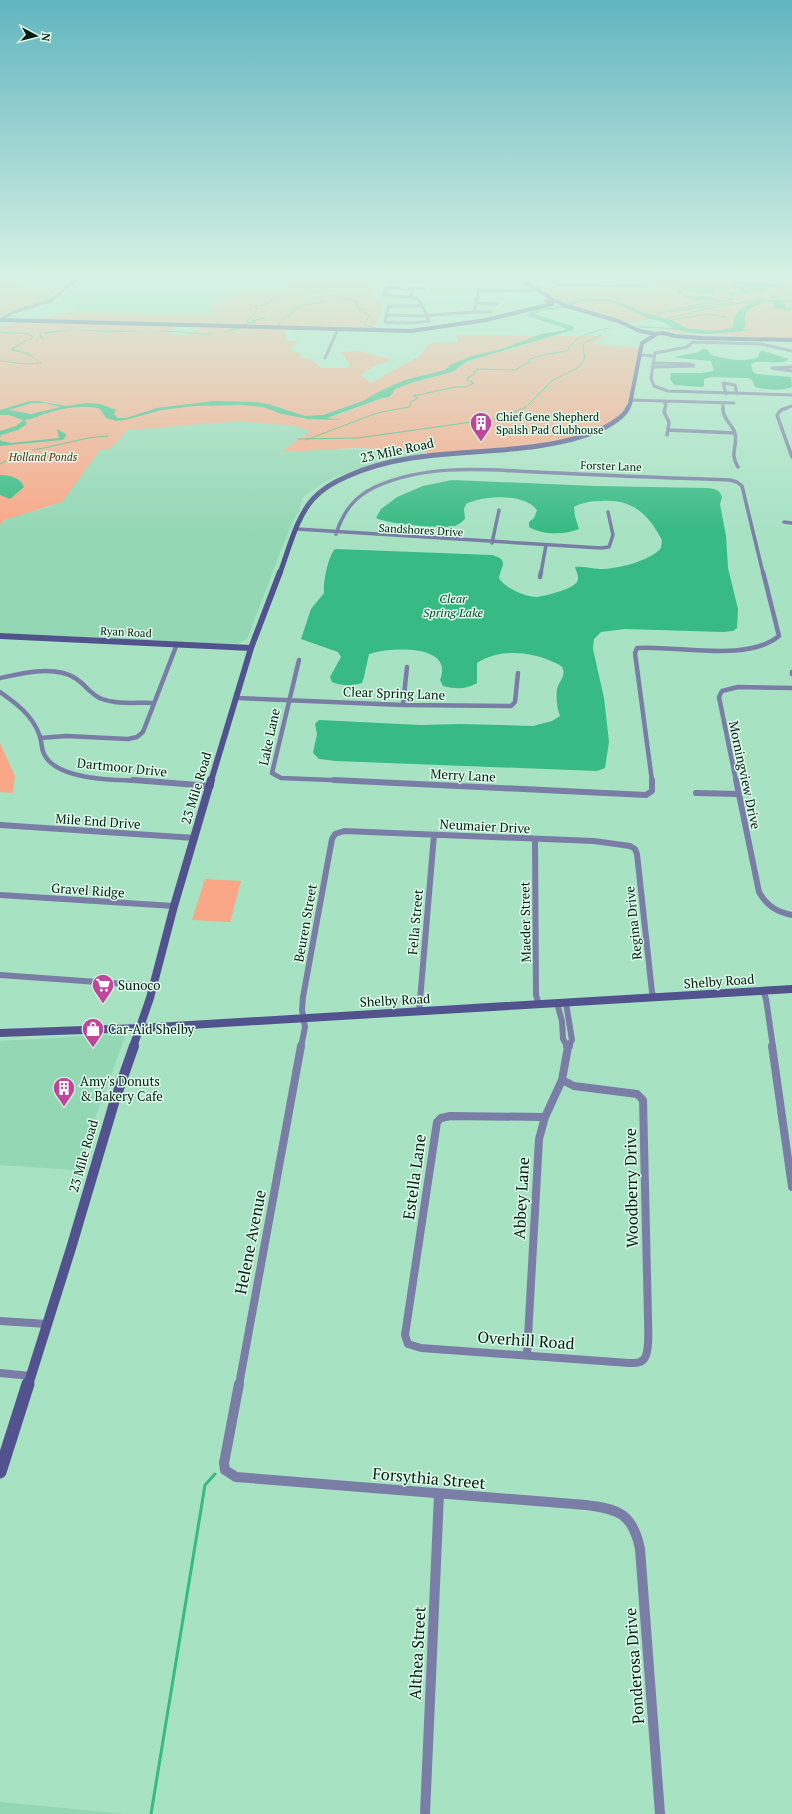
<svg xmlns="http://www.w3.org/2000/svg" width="792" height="1814" font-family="'PT Serif',serif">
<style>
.built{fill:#94d7b5}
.green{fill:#faa787;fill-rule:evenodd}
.water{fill:#37ba84;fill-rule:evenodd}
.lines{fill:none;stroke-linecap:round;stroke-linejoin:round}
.stream-far1{stroke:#37ba84;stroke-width:1}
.stream{stroke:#37ba84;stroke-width:3}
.street-far5{stroke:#7a7da6;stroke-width:3}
.street-far4{stroke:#7a7da6;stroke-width:3.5}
.street-far3{stroke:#7a7da6;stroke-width:4.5}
.street-far2{stroke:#7a7da6;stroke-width:6}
.street-far1{stroke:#7a7da6;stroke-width:8}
.street{stroke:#7a7da6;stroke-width:10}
.secondary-far5{stroke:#52538e;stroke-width:4}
.secondary-far4{stroke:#52538e;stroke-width:5}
.secondary-far3{stroke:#52538e;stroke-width:6}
.secondary-far2{stroke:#52538e;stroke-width:8}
.secondary-far1{stroke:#52538e;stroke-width:10}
.secondary{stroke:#52538e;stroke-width:13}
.labels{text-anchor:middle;stroke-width:3;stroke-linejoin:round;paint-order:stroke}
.far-poi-label{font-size:11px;fill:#051c11;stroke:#dffbeb;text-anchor:start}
.far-park-label{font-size:11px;font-style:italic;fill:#662508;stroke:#dffbeb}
.far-street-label{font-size:11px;fill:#051c11;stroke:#dffbeb}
.far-water-label{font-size:12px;font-style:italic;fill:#063e28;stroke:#dffbeb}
.street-label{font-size:13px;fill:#051c11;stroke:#dffbeb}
.poi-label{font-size:13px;fill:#051c11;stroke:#dffbeb;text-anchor:start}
.near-street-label{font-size:16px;fill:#051c11;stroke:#dffbeb}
</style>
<rect width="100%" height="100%" fill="#a7e2c3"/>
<path class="built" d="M83,279H286L288,289L246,291L211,305L217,315L71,312L76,307L54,306Z
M188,417L336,425L325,449L424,451V453L382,461L333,478L315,488L302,498L299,512L297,513L284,542L247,639L238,644L0,633V522L15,516L49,507L60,502L95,454L120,429Z
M126,1034L76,1170L0,1165V1041Z
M0,1802L126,1814H0Z"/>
<path class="green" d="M0,279H24L18,284L61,288L43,302L0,316Z
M286,279H439L435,281L375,282L371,299L383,302L380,317L373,327L380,329L34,320L71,312L216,315L210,305L246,291L288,289Z
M642,279H792V340L731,339V335L677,333L659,328H682L659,318L622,324L559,305L540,294L536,289L537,288L530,282L535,281L542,286L548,288L658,290L656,287L658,285Z
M16,323L177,325L166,334L188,335L204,326L285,329L286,341H298L289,351L301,353L299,357L312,360L321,368H349V364L341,352L359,351L393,360L378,364L361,375L371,383L420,356L428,344L458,342L457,335L544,336L487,355L509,350L551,336H606L593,344L639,348L628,403L618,417L605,426L577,436L542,444L435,454L408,450L355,448L282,452C291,445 297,439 307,434V430L295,426L240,421L128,430L110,449L100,450L62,502L4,520L0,525V326ZM483,356L462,365L452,372L398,387C389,391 395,398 382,398L338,415L318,419H308L329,415L371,401L395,386L451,370L460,363Z
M0,743L15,776L13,793L0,792Z
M205,879L241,881L230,922L192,920Z"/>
<path class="water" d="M757,282C762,282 767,284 771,284C778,284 784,281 792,282V284L788,283H775L789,287L767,288L766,289L769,290L759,291L741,286L740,287L754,292H748L749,293H736L734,296L725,295L729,292L740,291L734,287V284Z
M699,288L715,289V290L711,291L716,293L714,294L686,290L683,291L682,293L698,298H700L699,296L710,297L715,300C702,301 686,301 677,291L681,289Z
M597,299C603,299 609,299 615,301C625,303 633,308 642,312C656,317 675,318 685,328L712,331L732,328C735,324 733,320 735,317C743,298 775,299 792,301V302H783L787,308H792V311L773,308V302C763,301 745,308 745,317C744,321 746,323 746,327L742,329L755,330L708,334L686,332L672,329L641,328L638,326L673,328L663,322L647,318L615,303L608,301H581L565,308L541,311L535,314L572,326L574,327L573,330L468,361L452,372L414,382L395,389C391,395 391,398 382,398L327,418L342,420L308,419L282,414L263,407L243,405L194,406L162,410L125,420L116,421L106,418L100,409C89,404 61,408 48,413C40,415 34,419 25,420L27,424L18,430L1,435L0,438V431L16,426L23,420L9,415H0V410L30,401H38L66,406L86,403L100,404L116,410L114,414L118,418H126L157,408L213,401L255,402L268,404L305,416L323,415L363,401L380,391L405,380L445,370L450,365L472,356L502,349L541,334L565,330V328L528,316V313L538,310L568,305L569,302L578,300ZM32,403H45L61,407L31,414L9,410Z
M241,327L240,329L206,335L175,332L78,330L40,334L44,339L28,340L13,349L28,353L41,363L25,353L13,351L11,349L26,340L41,339L39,334C62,328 85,331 108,332C130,332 151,331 172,331C192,332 210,337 229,330C233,328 237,329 241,327Z
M703,349L708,350L711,355C725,359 745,363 758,357L760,351H763L789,359C780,367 762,358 751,364L753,372L757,374L791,377L792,387C781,391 766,390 755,387L752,380L748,378L712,377L704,379V386L702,387L674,385L670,379L671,373H701L714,371L711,361L678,358L674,357L698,352Z
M57,429L66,434L65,438L62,440L0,446V439L1,441L12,443L59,438Z
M0,475C10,475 21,478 24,487L10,499L0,495Z
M452,480L595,486L707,488C716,489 719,489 722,497L720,504L726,536L728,568L738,609L737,628L733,631L723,632L625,629L601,632L594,639L593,649L604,698L609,742L605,768L597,771L336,761L319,759L313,753L317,734L315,724L319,720L420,725L461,724L533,726L552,721L560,716C557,708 556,698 557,689C558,683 566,676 563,669C562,665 555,663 551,661C529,651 498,649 477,663V683C465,690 456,689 443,686L440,680C455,643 389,647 369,654L364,677L362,683C351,686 342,686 332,682L330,677L341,657L338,652L301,639L311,609L324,593C323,583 328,556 335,549L492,555C510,560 501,566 499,578C504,588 526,597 537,597C545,596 573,589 577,582C580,577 576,571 575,567C584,566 591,569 600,569C618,569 650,561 661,548L662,540C648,514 633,499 601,501C592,501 583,502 574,507L575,516L579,529C565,535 542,535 529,527V522L534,518L537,510C524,493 484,495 466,504L464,509L465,519C462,522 459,524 455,526C442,529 388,524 376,518L381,509L397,497L423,486Z"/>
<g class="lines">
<path class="stream-far1" d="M309,279L304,284L307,287L305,291L320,292L358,302L356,305L369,316L364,325L375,328
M667,279L685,288
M711,279L715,287L712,288L713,289
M670,312L734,302
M659,317L658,314L675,309L732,299L733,296
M664,319L710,308L792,294
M672,320L707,314L726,317
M253,323L246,322L253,316L257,309L255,306L265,305L274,298
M253,323L256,322L252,321L263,318L265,319
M243,325L250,323
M277,326L298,307L325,301
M0,332L29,334L33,337L30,340
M0,361L26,364L41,363
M298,439L358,438L500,418L526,407L553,380L579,367L585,358L583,349L584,343L601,335
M306,440L377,413L409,407L411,402L418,398L413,396L456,387H466L474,383L467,380V378L475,374L474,372L478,369L515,370L530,362L528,361L530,359L547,354L567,351C574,336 594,331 609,328
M33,450C58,446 83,437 108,436
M0,464L24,453"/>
<path class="stream" d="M151,1814L205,1485L215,1474"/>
<path class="street-far5" d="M547,279L560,285L647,286L631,279
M413,289H424
M478,290L535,291
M411,296L413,289L389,288L386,289L384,295L416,298L421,303L429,321L414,323L385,322L388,307L390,306H422
M475,303L497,304
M474,312H491
M387,315L418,316L474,312L479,289
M0,320L14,312L50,301L77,279
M792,351L761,344L693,342L687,347L655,353L651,378L654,386L668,391L792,395
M641,355L654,356
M325,358L338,329
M652,367L694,366L691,364L653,363
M792,367L772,368L792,371
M726,394L723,383L735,385L737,394
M630,400L734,403
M664,402L666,405L665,409
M723,403V409
M784,409L792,406"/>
<path class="street-far4" d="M665,408L664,412L669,422L667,435
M723,408C722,418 732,424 735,433C738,447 729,453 738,467
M787,408L781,410L777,415L792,457
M668,430L735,433
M784,522L792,523
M297,529L601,548L609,547L613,535L608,512
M336,534C343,512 354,497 375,487C432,461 498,471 558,473C615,476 673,478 730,480L737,482L742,486L763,573
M492,543L499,510
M541,573L546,545"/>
<path class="street-far3" d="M540,577L541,572
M299,660L272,773L281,778L355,781
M792,672V674
M0,678C22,673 55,665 75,678C85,684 91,695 102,699C118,705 137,702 154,703
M0,692C16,703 32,715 39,734C42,740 41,748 44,754C58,783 126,780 153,781
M237,698L403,705L511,706L515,702L518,673
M403,705L407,667
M40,738L66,736L128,739L137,737L143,732L177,644
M652,781L635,653L637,648C678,645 746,663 779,636L763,572
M736,781L719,697L722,691L738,687L792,688"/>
<path class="street-far2" d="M133,780L211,786
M334,780L646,795L652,791V780
M736,780L759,892C767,906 777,912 792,915
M696,793L738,794
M0,825L195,838
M535,839L536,995L539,1005
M0,895L174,906
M0,975L153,986
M763,991L766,999L773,1047
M557,1003L562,1021L563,1039L568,1047
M566,1003L572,1040L568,1047
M419,1012L434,835
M301,1047L305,1027L302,1010L303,997L332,839L335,834L344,831L594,841L630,846L635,849L637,854L652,992L654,998"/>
<path class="street-far1" d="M567,1046H569
M772,1046L792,1187
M545,1117L450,1116L441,1118L437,1122L405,1335L408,1344L421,1348L629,1363C634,1363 640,1364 644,1359C650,1352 648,1327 648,1318L643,1100L637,1094L574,1086L562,1080
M0,1321L47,1324
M527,1355L539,1139L545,1117L562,1080L568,1047
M0,1373L31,1376
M239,1385L301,1046"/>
<path class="street" d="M239,1384L224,1463L225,1470L236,1477L586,1505C619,1509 633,1514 640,1549L660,1814
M425,1814L439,1494"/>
<path class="secondary-far5" d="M520,279L554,300
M546,301H558L563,305L618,321L640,331L655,334L663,333L675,336L702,338
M0,320L411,331L486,320L552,304
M697,338L792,340
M627,409L630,404L642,343L655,335"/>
<path class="secondary-far4" d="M280,573C289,549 296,518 313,499C322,489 336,481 348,476C428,440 520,463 600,430C610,425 623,418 628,408"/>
<path class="secondary-far3" d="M0,636L251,648
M211,781L251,648L280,572"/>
<path class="secondary-far2" d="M0,1033L140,1028L792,989
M133,1047L150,998L174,906L211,780"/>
<path class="secondary-far1" d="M28,1385L72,1245L114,1103L134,1046"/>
<path class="secondary" d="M0,1472L28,1384"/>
</g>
<linearGradient id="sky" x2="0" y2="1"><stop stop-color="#61b6c0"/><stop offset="0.52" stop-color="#d7f2e4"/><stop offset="1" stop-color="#d7f2e4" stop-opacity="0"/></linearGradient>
<rect width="792" height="533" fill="url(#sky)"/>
<defs>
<g id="building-pin" transform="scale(1.15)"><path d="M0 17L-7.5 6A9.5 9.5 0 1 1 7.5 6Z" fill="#bf469a" stroke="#dffbeb"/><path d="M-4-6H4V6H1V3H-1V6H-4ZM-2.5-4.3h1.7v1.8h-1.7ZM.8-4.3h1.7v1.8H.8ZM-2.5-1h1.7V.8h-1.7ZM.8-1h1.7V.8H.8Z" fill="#fff"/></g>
<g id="supermarket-pin" transform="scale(1.15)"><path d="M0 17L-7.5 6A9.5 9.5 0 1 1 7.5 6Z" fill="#bf469a" stroke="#dffbeb"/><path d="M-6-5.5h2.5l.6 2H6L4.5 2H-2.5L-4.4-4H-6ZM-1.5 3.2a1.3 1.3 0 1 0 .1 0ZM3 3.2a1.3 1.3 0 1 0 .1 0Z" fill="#fff"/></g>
<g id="shop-pin" transform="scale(1.15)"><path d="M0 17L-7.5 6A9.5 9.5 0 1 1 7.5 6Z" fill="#bf469a" stroke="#dffbeb"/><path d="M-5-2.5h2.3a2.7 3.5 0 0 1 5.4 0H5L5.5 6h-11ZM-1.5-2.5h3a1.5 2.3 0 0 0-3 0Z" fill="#fff"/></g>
</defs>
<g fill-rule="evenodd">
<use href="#building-pin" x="481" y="423"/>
<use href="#supermarket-pin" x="103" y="985"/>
<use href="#shop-pin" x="93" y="1029"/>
<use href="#building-pin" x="64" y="1088"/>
</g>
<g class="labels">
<g class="far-poi-label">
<text x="496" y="421">Chief Gene Shepherd<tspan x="496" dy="13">Spalsh Pad Clubhouse</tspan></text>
</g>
<g class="far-park-label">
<text x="43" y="461">Holland Ponds</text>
</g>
<g class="far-street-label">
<text transform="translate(611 466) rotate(2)" y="4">Forster Lane</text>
<text transform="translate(421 530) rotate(3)" y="4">Sandshores Drive</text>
<text transform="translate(126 632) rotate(3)" y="4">Ryan Road</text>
</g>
<g class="far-water-label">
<text x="453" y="603">Clear<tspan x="453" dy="14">Spring Lake</tspan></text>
</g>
<g class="street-label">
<text transform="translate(397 450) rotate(-12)" y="5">23 Mile Road</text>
<text transform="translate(394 693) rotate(2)" y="5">Clear Spring Lane</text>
<text transform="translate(269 737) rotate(-78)" y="5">Lake Lane</text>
<text transform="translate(122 767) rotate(6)" y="5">Dartmoor Drive</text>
<text transform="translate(463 775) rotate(3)" y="5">Merry Lane</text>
<text transform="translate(745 775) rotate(78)" y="5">Morningview Drive</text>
<text transform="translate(196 788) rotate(-73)" y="5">23 Mile Road</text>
<text transform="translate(98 821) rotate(4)" y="5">Mile End Drive</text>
<text transform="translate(485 826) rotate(3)" y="5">Neumaier Drive</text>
<text transform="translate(88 890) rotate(4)" y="5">Gravel Ridge</text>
<text transform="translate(415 922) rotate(-85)" y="5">Fella Street</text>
<text transform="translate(525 922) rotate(-91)" y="5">Maeder Street</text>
<text transform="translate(305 923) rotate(-80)" y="5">Beuren Street</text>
<text transform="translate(633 923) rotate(-96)" y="5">Regina Drive</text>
<text transform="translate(719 981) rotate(-4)" y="5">Shelby Road</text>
<text transform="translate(395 1000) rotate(-3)" y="5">Shelby Road</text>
<text transform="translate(83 1156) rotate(-74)" y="5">23 Mile Road</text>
</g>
<g class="poi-label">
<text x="118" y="990">Sunoco</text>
<text x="108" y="1034">Car-Aid Shelby</text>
<text x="80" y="1086">Amy's Donuts<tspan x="80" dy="15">&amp; Bakery Cafe</tspan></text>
</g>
<g class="near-street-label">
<text transform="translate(414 1177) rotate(-82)" y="6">Estella Lane</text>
<text transform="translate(631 1188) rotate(-91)" y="6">Woodberry Drive</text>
<text transform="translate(521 1198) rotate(-87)" y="6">Abbey Lane</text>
<text transform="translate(250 1242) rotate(-79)" y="6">Helene Avenue</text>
<text transform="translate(526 1340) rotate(4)" y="6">Overhill Road</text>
<text transform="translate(429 1478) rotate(5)" y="6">Forsythia Street</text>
<text transform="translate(417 1653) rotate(-87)" y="6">Althea Street</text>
<text transform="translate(634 1666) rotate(-94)" y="6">Ponderosa Drive</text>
</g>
</g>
<g transform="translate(36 36) rotate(97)" stroke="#dffbeb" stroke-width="3" paint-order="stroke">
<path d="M0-3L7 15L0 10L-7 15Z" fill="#051c11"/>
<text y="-6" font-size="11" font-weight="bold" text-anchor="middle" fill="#051c11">N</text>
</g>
</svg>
